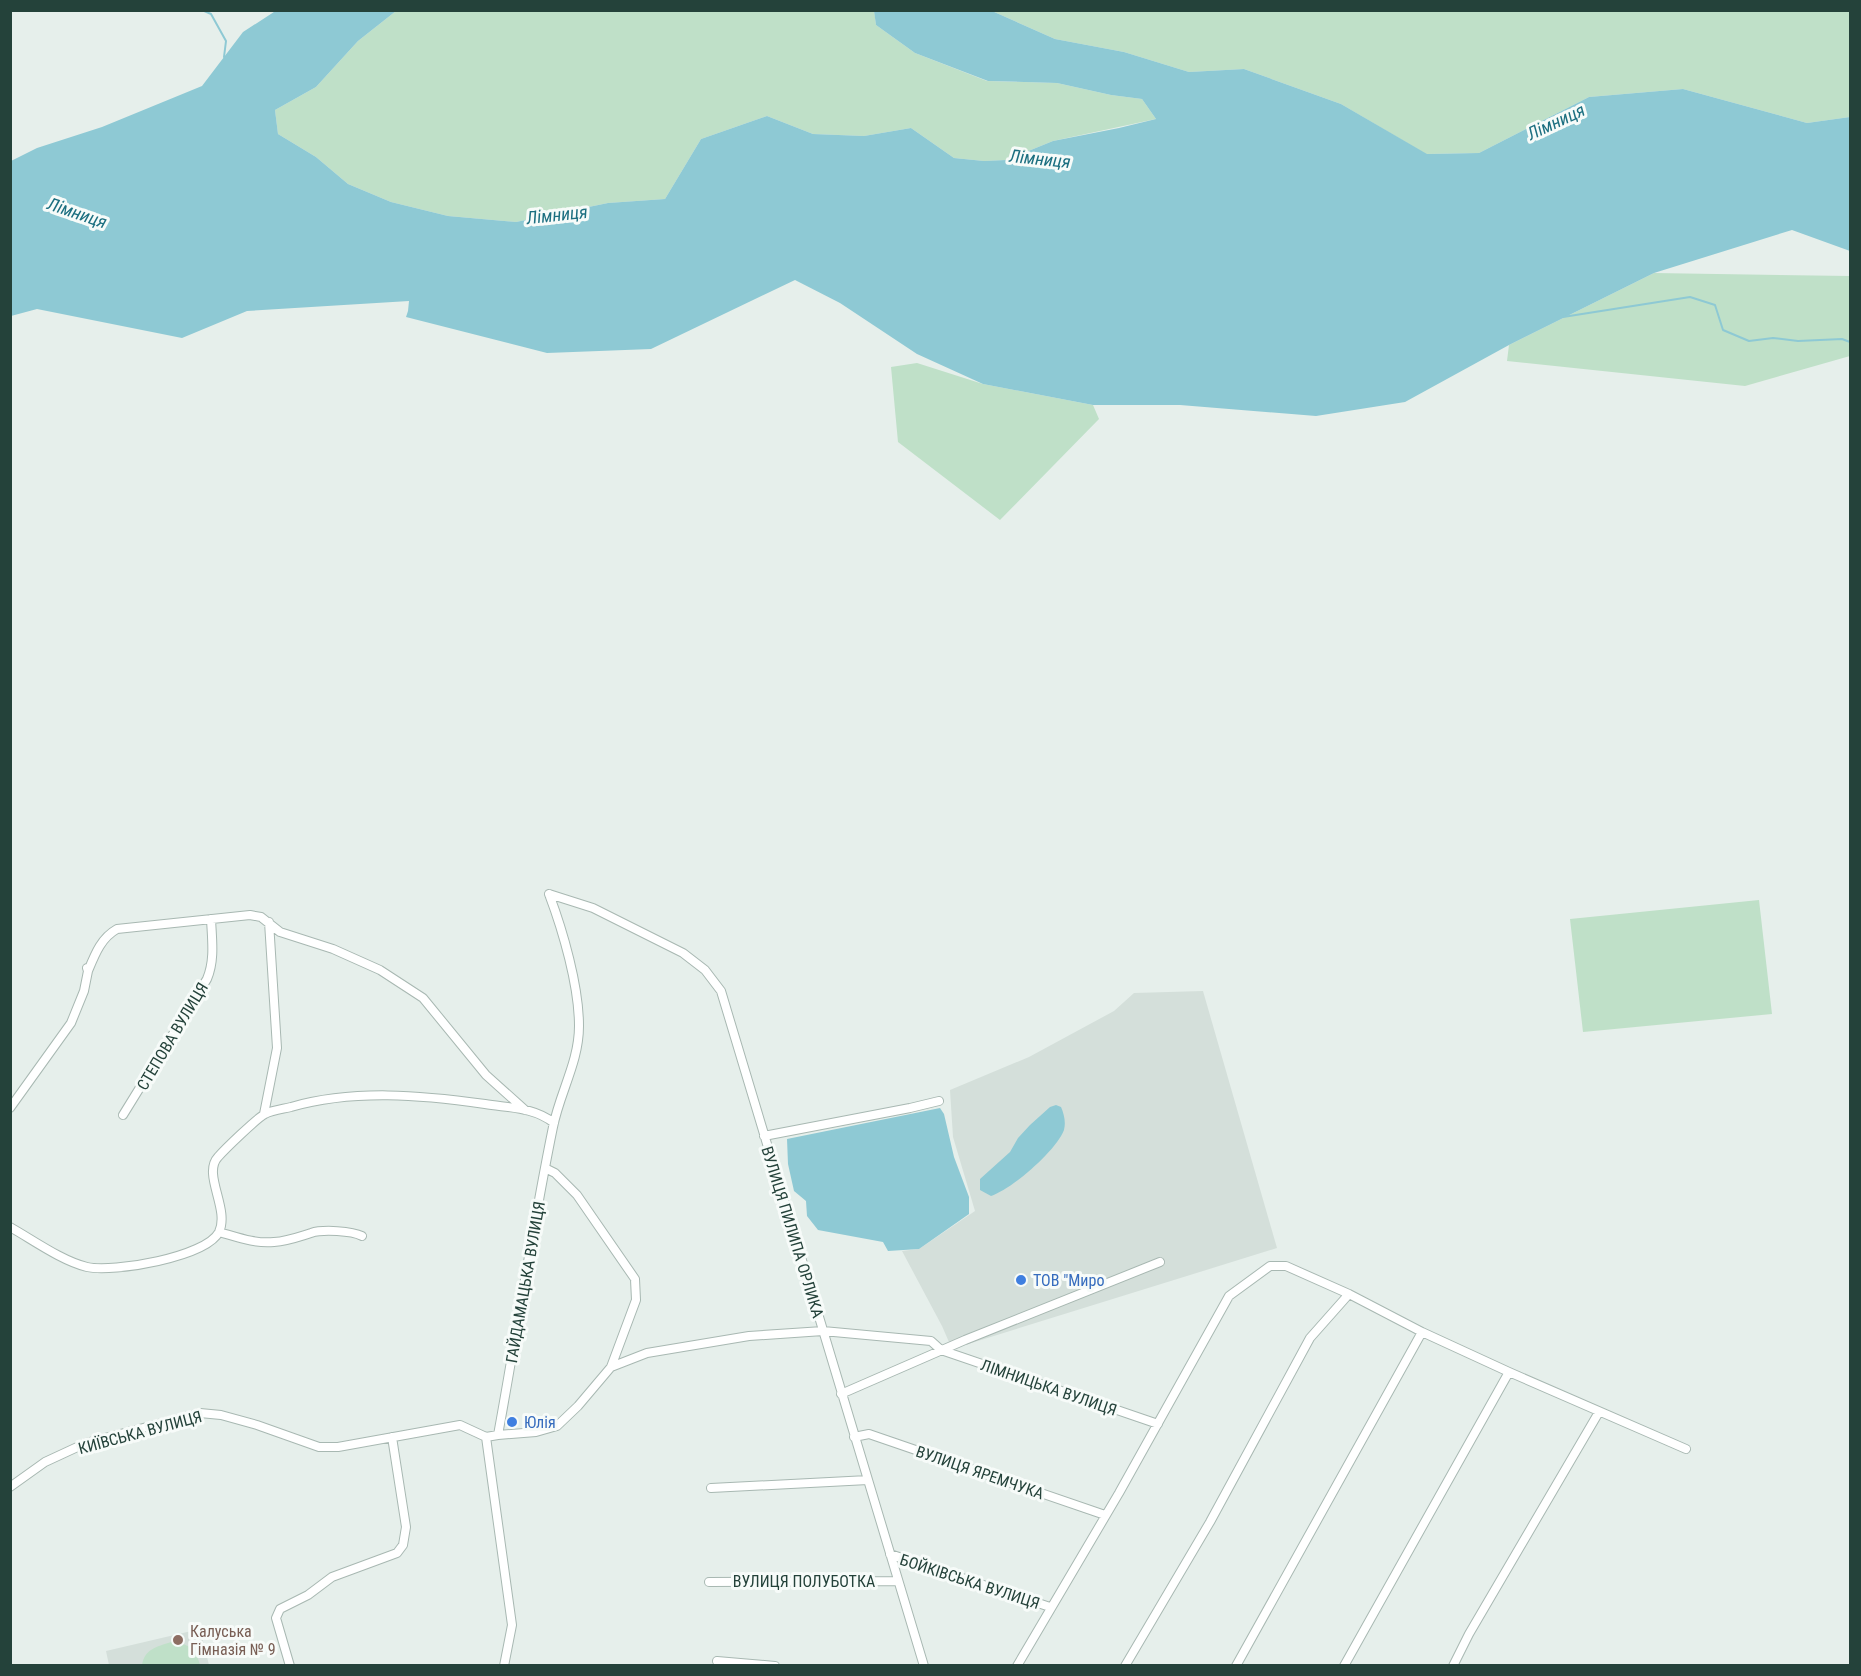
<svg xmlns="http://www.w3.org/2000/svg" width="1861" height="1676" font-family="'Roboto Condensed',sans-serif">
<style>
.built{fill:#d4dfda}
.green{fill:#bfe0c8}
.water{fill:#8ec9d4}
.lines{fill:none;stroke-linecap:round;stroke-linejoin:round}
.stream{stroke:#8ec9d4;stroke-width:2}
.street-casing{stroke:#a8b8b2;stroke-width:10}
.street{stroke:#fff;stroke-width:8}
.shop-dot{fill:#3f7fe0;stroke:#f7fbf9;stroke-width:2}
.education-dot{fill:#8d6e63;stroke:#f7fbf9;stroke-width:2}
.labels{text-anchor:middle;stroke-width:6;stroke-linejoin:round;paint-order:stroke}
.street-label{font-size:16px;fill:#24423a;stroke:#f7fbf9}
.shop-label{font-size:16px;fill:#366cbe;stroke:#f7fbf9;text-anchor:start}
.education-label{font-size:16px;fill:#785e54;stroke:#f7fbf9;text-anchor:start}
.water-label{font-size:18px;font-style:italic;fill:#1c6f80;stroke:#f7fbf9}
</style>
<rect width="100%" height="100%" fill="#e6efeb"/>
<path class="built" d="M1203,991L1277,1248L952,1349L942,1326L902,1251L919,1249L975,1211L953,1137L950,1090L1029,1057L1114,1011L1134,993Z
M200,1629L209,1665H109L106,1651Z"/>
<path class="green" d="M874,10L876,25L915,53L987,81L1057,83L1111,95L1142,99L1156,119L1053,141L1006,160L984,161L954,158L911,128L864,136L813,134L767,116L701,139L665,199L608,203L516,222L448,216L391,202L348,184L316,157L278,134L275,110L316,87L358,41L396,11Z
M992,11H1850V117L1807,123L1683,89L1589,97L1479,153L1426,154L1341,104L1244,69L1189,72L1124,52L1055,39Z
M1654,273L1850,276V356L1745,386L1507,361L1509,345Z
M917,363L983,384L1093,405L1099,419L1000,520L898,442L891,367Z
M1759,900L1772,1014L1583,1032L1570,919Z
M171,1642C188,1643 196,1649 200,1665H142C145,1649 156,1647 171,1642Z"/>
<path class="water" d="M277,10L396,11L358,41L316,87L275,110L278,134L316,157L348,184L391,202L448,216L516,222L608,203L665,199L701,139L767,116L813,134L864,136L911,128L954,158L984,161L1006,160L1053,141L1119,128L1156,119L1142,99L1111,95L1057,83L988,81L915,53L876,25L874,11H992L1055,39L1124,52L1189,72L1244,69L1341,104L1427,154L1479,153L1589,97L1683,89L1807,123L1850,117V251L1792,230L1654,273L1509,345L1405,402L1316,416L1180,405H1093L983,384L917,354L840,303L795,280L651,349L547,353L406,317L408,311L409,301L247,311L182,338L37,309L11,316V161L37,148L102,127L202,86L243,32Z
M1056,1105L1061,1107C1064,1114 1066,1122 1064,1130C1056,1151 1012,1189 991,1196L980,1190V1179L1010,1152L1018,1138L1030,1125L1050,1107Z
M940,1108L944,1114L954,1157L969,1197V1214L919,1249L888,1251L883,1242L818,1230L807,1216L806,1201L794,1191L788,1164L787,1139Z"/>
<g class="lines">
<path class="stream" d="M202,10L211,14L226,41L224,57
M1563,317L1690,297L1715,305L1723,330L1749,341L1773,338L1798,341L1842,339L1850,342"/>
<g class="street-casing">
<path id="street" d="M549,894L593,908L683,953L705,970L721,991L924,1666
M88,971C95,954 101,938 117,929L250,915L261,917L280,932L333,949L380,970L423,998L486,1075L525,1110
M10,1108L71,1023L84,991L88,971L87,968
M264,1114L277,1048L269,922
M123,1115L207,979C215,960 212,940 211,919
M764,1136L910,1108L939,1101
M10,1227C33,1240 62,1261 87,1267C113,1273 206,1257 219,1232C230,1209 202,1174 218,1157C225,1149 257,1118 265,1114C272,1110 283,1109 291,1107C354,1089 421,1095 485,1104C509,1108 534,1107 554,1123
M219,1232C237,1237 255,1244 274,1242C288,1241 298,1237 311,1233C323,1229 352,1231 362,1236
M611,1367L647,1353L749,1336L823,1331L931,1341L941,1350L1158,1424
M841,1394L965,1340L1160,1262
M498,1435L536,1432L557,1426L578,1406L611,1367L636,1300L635,1279L577,1195L555,1173L545,1168
M486,1437L498,1435C517,1332 532,1229 553,1127C560,1092 579,1062 579,1026C579,986 563,931 549,894
M486,1437L512,1625L504,1666
M854,1437L869,1434L1105,1515
M10,1487L45,1462L86,1443L200,1413L221,1415L257,1425L319,1447H338L460,1425L486,1437
M711,1488L868,1480
M890,1554L1050,1607
M709,1582L898,1581
M717,1661L775,1666
M290,1666L276,1618L280,1609L308,1595L332,1577L397,1553L403,1545L406,1527L392,1437
M1017,1666L1119,1493L1229,1296L1270,1266H1286L1349,1294L1422,1332L1509,1372L1686,1449
M1125,1666L1210,1522L1310,1338L1349,1294
M1236,1666L1422,1332
M1344,1666L1509,1372
M1453,1666L1469,1634L1599,1412"/>
</g>
<use href="#street" class="street"/>
</g>
<g class="shop-dot">
<circle cx="1021" cy="1280" r="6"/>
<circle cx="512" cy="1422" r="6"/>
</g>
<circle class="education-dot" cx="178" cy="1640" r="6"/>
<g class="labels">
<g class="street-label">
<text transform="translate(172 1036) rotate(-59)" y="6">СТЕПОВА ВУЛИЦЯ</text>
<text transform="translate(793 1232) rotate(73)" y="6">ВУЛИЦЯ ПИЛИПА ОРЛИКА</text>
<text transform="translate(525 1282) rotate(-80)" y="6">ГАЙДАМАЦЬКА ВУЛИЦЯ</text>
<text transform="translate(1049 1387) rotate(19)" y="6">ЛІМНИЦЬКА ВУЛИЦЯ</text>
<text transform="translate(140 1432) rotate(-15)" y="6">КИЇВСЬКА ВУЛИЦЯ</text>
<text transform="translate(980 1472) rotate(19)" y="6">ВУЛИЦЯ ЯРЕМЧУКА</text>
<text x="804" y="1587">ВУЛИЦЯ ПОЛУБОТКА</text>
<text transform="translate(970 1581) rotate(18)" y="6">БОЙКІВСЬКА ВУЛИЦЯ</text>
</g>
<g class="shop-label">
<text x="1033" y="1286">ТОВ "Миро</text>
<text x="524" y="1428">Юлія</text>
</g>
<g class="education-label">
<text x="190" y="1637">Калуська<tspan x="190" dy="18">Гімназія № 9</tspan></text>
</g>
<g class="water-label">
<text transform="translate(1556 122) rotate(-25)" y="6">Лімниця</text>
<text transform="translate(1040 159) rotate(6)" y="6">Лімниця</text>
<text transform="translate(77 213) rotate(19)" y="6">Лімниця</text>
<text transform="translate(557 215) rotate(-6)" y="6">Лімниця</text>
</g>
</g>
<rect width="1861" height="1676" fill="none" stroke="#24423a" stroke-width="24"/>
</svg>
